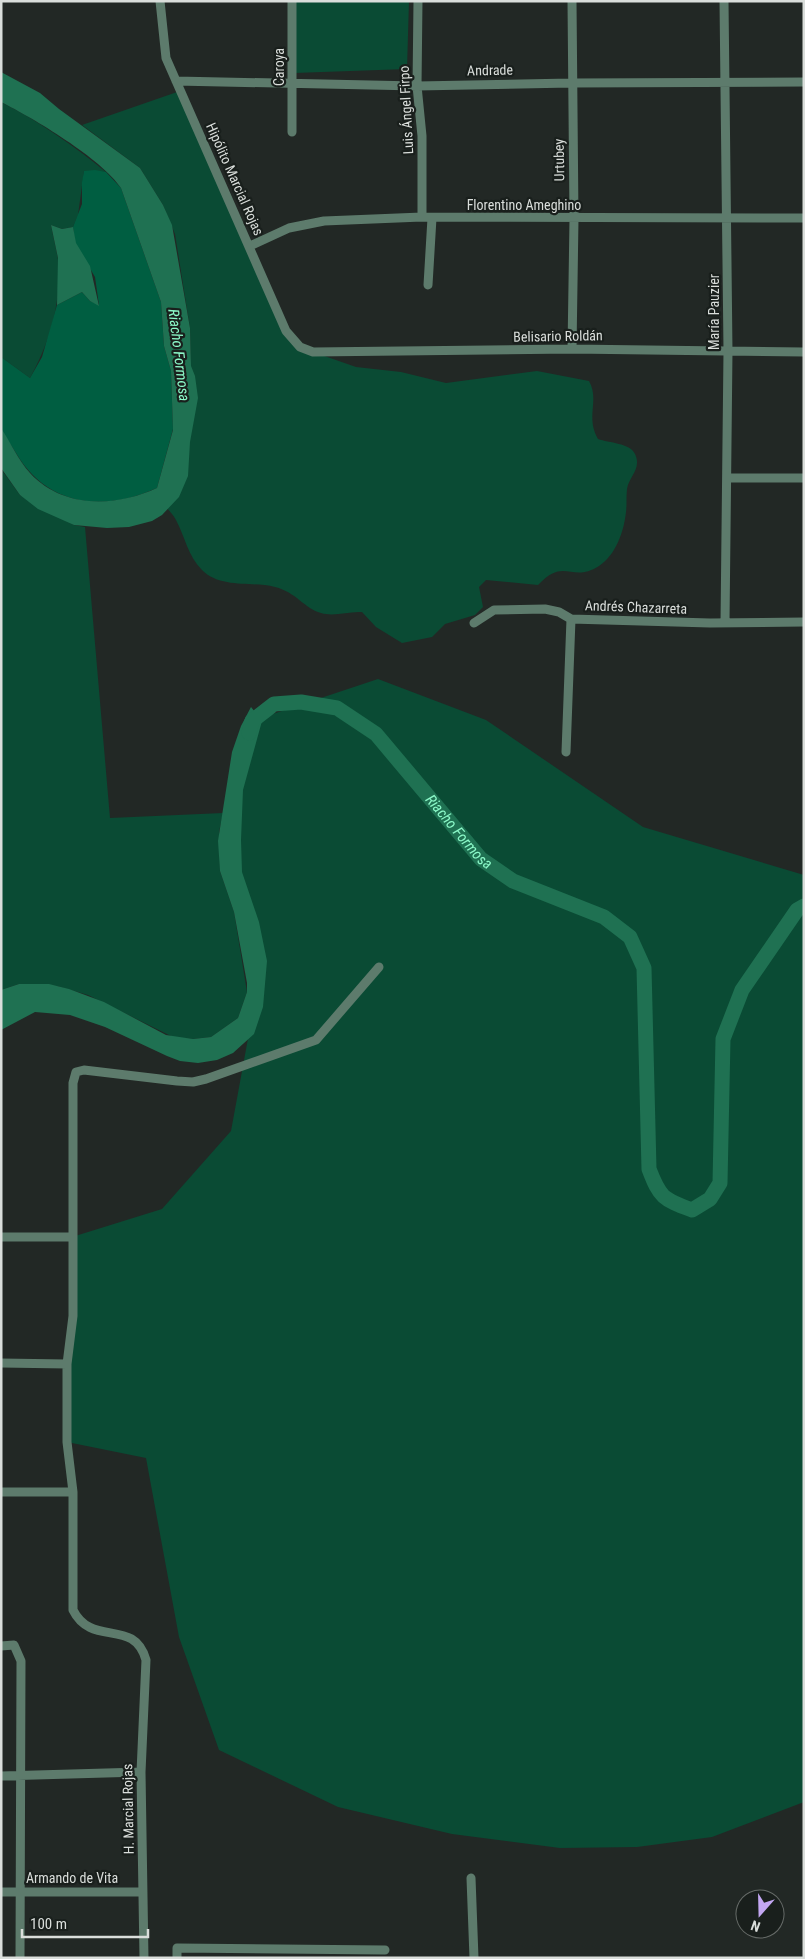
<svg xmlns="http://www.w3.org/2000/svg" width="805" height="1959" font-family="'Roboto Condensed',sans-serif">
<style>
.green{fill:#0a4b34}
.forest{fill:#005e41}
.water{fill:#1f7152}
.lines{fill:none;stroke-linecap:round;stroke-linejoin:round}
.river{stroke:#1f7152;stroke-width:15}
.minor{stroke:#5d7b6c;stroke-width:9}
.labels{text-anchor:middle;stroke-width:4.5;stroke-linejoin:round;paint-order:stroke}
.street-label{font-size:14px;fill:#dadedb;stroke:#191f1c}
.water-label{font-size:15px;font-style:italic;fill:#8cf9c9;stroke:#191f1c}
</style>
<rect width="100%" height="100%" fill="#222825"/>
<path class="green" d="M295,1H409L407,69L294,73Z
M180,91L286,331L313,352L356,367L401,372L446,383L537,371L589,381C600,401 585,416 598,439C609,443 630,443 635,454C642,469 629,476 627,489C626,497 627,505 626,512C624,531 616,555 599,566C571,584 565,556 538,585L486,580L479,587L483,607L475,615L445,624L432,637L402,643L376,627L362,612C348,611 335,617 321,613C305,609 296,592 275,587C252,581 221,589 202,570C188,556 185,537 176,520C172,512 164,506 158,500L191,366L190,328L175,234L163,205L140,168L82,125Z
M1,102C39,121 74,146 106,172L84,171L78,215L73,227L62,229L51,225C53,236 56,248 58,259C62,301 50,342 30,378L1,357Z
M1,469L20,495L74,525L85,527L110,818L223,813L219,832L220,871L234,912L247,992L238,1018L211,1037L193,1039L175,1038L88,995L57,986L19,984L1,990Z
M378,679L486,720L643,827L804,875V1802L712,1837L637,1847L560,1848L452,1834L338,1807L219,1750L179,1637L146,1458L67,1442L72,1237L162,1209L231,1131L256,995L232,852L252,721Z"/>
<path class="forest" d="M95,170L106,172L121,188L161,302L164,346L171,371L173,429L157,488C104,512 48,507 16,453C12,446 3,435 1,427C0,407 1,378 1,357L30,378L42,357L57,305L82,292L90,301L99,305L95,277L75,243L73,227L82,204V182L84,171Z"/>
<path class="water" d="M1,72L40,93L59,109L140,168L163,205L172,225L190,328L191,366L195,376L198,398L190,442L188,476L179,497L162,515L152,521L129,527L107,528L74,525L38,509L20,495L1,468V428C11,443 18,460 30,473C63,509 116,507 157,488L173,430L171,371L164,346L161,302L121,188C102,159 33,118 1,102Z
M51,225L62,229L73,227L76,243L90,266L99,306L90,301L82,292L57,305L58,258Z
M251,707L262,721L243,790L241,840L242,872L259,922L267,961L263,1007L254,1034L233,1053L217,1060L198,1063L180,1061L167,1056L105,1027L70,1015L35,1012L1,1030V990L19,984H49L69,989L104,1002L166,1035L193,1039L211,1037L238,1018L247,992V983L234,912L220,871L218,841L232,752L241,726Z"/>
<g class="lines">
<path class="river" id="s1" d="M249,733L252,721L274,704L301,702L337,708L376,734L481,859L513,881L604,917L630,937L644,968L649,1169C660,1198 663,1199 692,1210L710,1199L720,1183L723,1039L742,990L797,910L804,906"/>
<path class="minor" d="M160,1L166,58L286,331L300,347L313,352L572,349L804,352
M292,1V132
M418,1L417,86L422,136V217
M572,1L574,219L572,349
M724,1L728,351L725,623
M176,81L417,86L571,83L804,82
M250,246L289,228L324,221L422,217L804,218
M428,285L432,218
M727,478H804
M474,623L494,610L545,609L559,612L571,619L710,623L804,622
M566,752L571,619
M1,1237H72
M1,1363L67,1364
M1,1492H73
M1,1646L14,1645L21,1661L20,1958
M1,1776L141,1772
M471,1878L474,1958
M1,1892H143
M144,1958L141,1772L146,1660C134,1617 92,1648 73,1610V1492L67,1442V1364L73,1316V1083L76,1072L84,1070L177,1081L193,1082L206,1079L316,1040L379,967
M177,1958V1948L385,1950"/>
</g>
<g class="labels">
<g class="street-label">
<text transform="translate(279 67) rotate(-90)" y="5">Caroya</text>
<text transform="translate(490 70) rotate(-1)" y="5">Andrade</text>
<text transform="translate(406 110) rotate(-93)" y="5">Luis Ángel Firpo</text>
<text transform="translate(559 160) rotate(-91)" y="5">Urtubey</text>
<text transform="translate(235 179) rotate(66)" y="5">Hipólito Marcial Rojas</text>
<text x="524" y="210">Florentino Ameghino</text>
<text transform="translate(714 312) rotate(-90)" y="5">María Pauzier</text>
<text transform="translate(558 336) rotate(-1)" y="5">Belisario Roldán</text>
<text transform="translate(636 607) rotate(2)" y="5">Andrés Chazarreta</text>
<text transform="translate(128 1809) rotate(-91)" y="5">H. Marcial Rojas</text>
<text x="72" y="1883">Armando de Vita</text>
</g>
<g class="water-label">
<text transform="translate(179 355) rotate(83)" y="5">Riacho Formosa</text>
<text dy="5" stroke="none"><textPath href="#s1" startOffset="279">Riacho Formosa</textPath></text>
</g>
</g>
<rect width="805" height="1959" fill="none" stroke="#dadedb" stroke-width="5"/>
<g transform="translate(760 1914) rotate(200)"><circle r="24" fill="#191f1c" stroke="#666b68"/>
<path d="M0-4L9 19L0 12L-9 19Z" fill="#c3a7f2"/>
<text y="-8" font-size="14" font-weight="bold" text-anchor="middle" fill="#dadedb">N</text>
</g>
<path d="M22 1929v8h126v-8" fill="none" stroke="#dadedb" stroke-width="2.5"/>
<text x="30" y="1929" font-size="15" fill="#dadedb" stroke="#191f1c" stroke-width="4" paint-order="stroke">100 m</text>
</svg>
